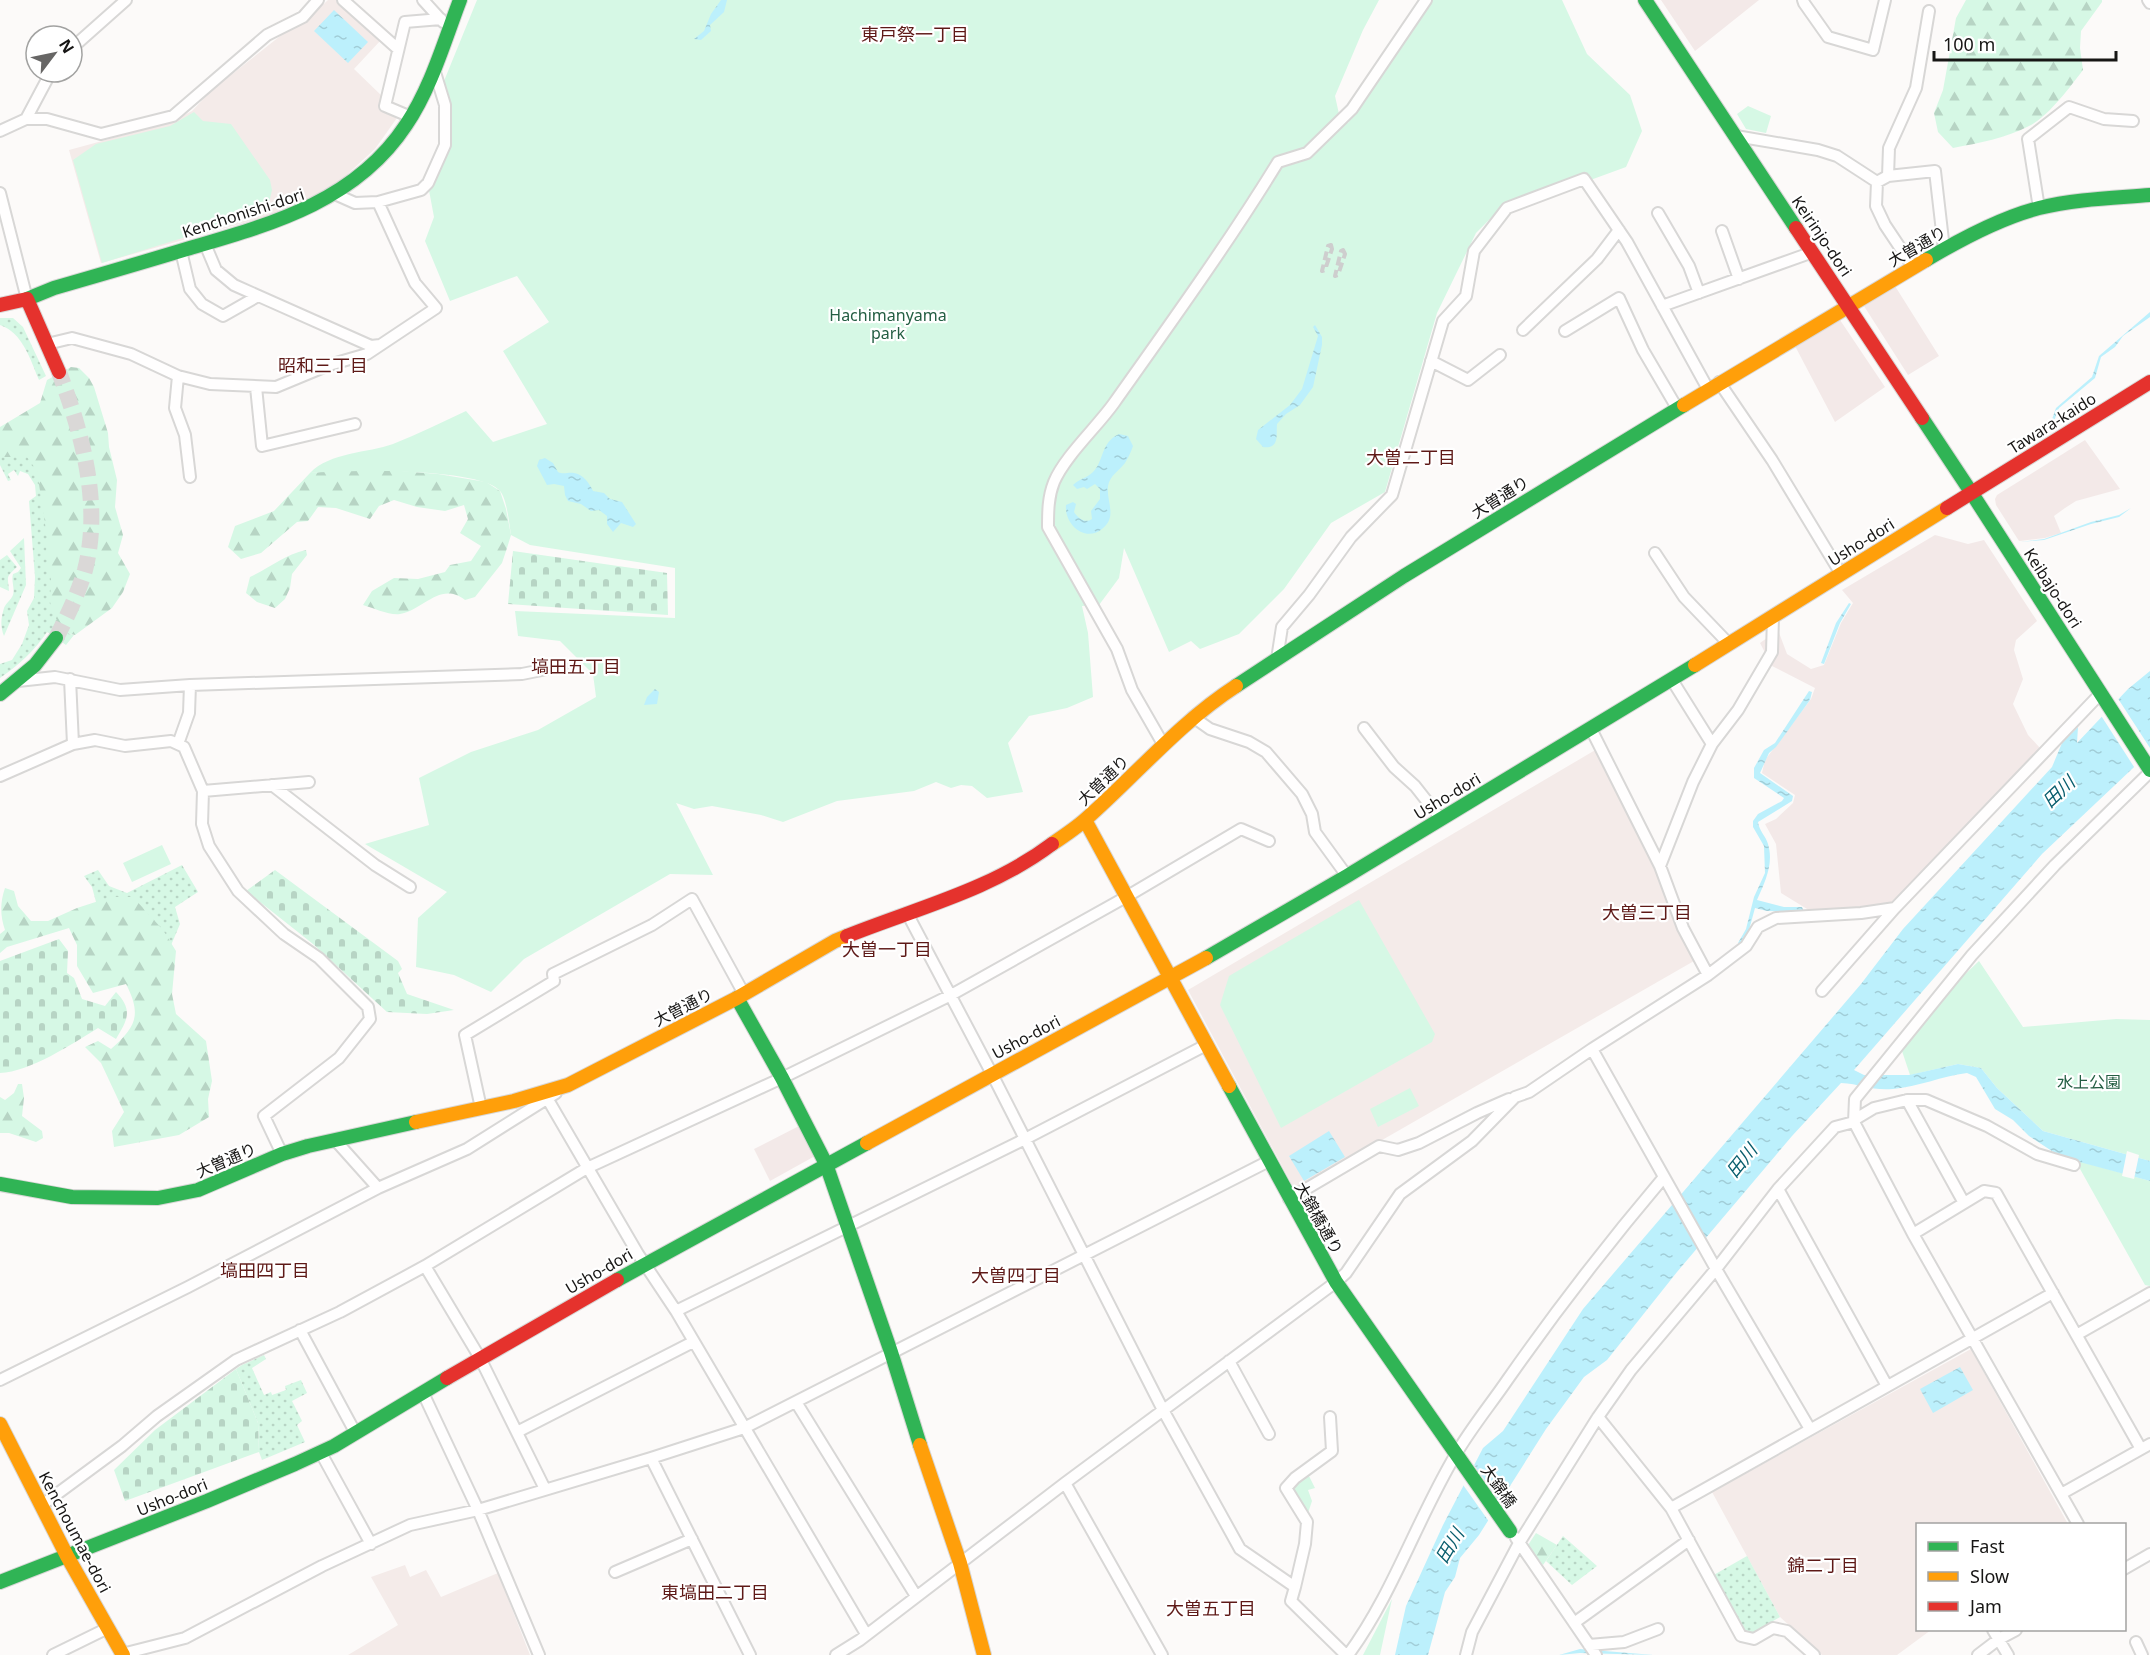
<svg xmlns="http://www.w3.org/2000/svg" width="2150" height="1655" font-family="'Noto Sans','Noto Sans JP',sans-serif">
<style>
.commercial{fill:#f3e9e8}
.built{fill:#f4ebe9}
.grass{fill:url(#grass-dots)}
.forest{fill:url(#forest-firs)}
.cemetery{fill:url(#cemetery-stones)}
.park{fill:#d6f8e5}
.water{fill:url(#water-ripples)}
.pier{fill:#fcfaf9}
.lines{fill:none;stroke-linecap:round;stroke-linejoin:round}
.primary-tunnel{stroke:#dad8d7;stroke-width:16;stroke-dasharray:16 8;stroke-linecap:butt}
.street-casing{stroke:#d8d7d6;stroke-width:14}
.fast-casing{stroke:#d8d7d6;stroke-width:16}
.slow-casing{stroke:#d8d7d6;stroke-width:16}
.jam-casing{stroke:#d8d7d6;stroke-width:16}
.street{stroke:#fffefe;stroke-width:10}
.fast{stroke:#30b455;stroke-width:14}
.slow{stroke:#ff9f0a;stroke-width:14}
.jam{stroke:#e5322d;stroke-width:14}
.rail{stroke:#cecece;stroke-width:4;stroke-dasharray:9 4.5;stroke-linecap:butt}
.labels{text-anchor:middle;stroke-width:4.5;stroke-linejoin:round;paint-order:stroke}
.street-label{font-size:16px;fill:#171615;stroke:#fff}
.park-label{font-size:16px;fill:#245e43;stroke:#fff}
.neighbourhood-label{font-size:18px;fill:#5e1917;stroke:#fff}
.water-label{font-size:18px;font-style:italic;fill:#095e6e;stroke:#fff}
</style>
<defs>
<pattern id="grass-dots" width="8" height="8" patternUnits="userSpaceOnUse" patternTransform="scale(1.5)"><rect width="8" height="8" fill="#d6f8e5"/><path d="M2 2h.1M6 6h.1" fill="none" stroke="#b7d4c4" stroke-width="1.8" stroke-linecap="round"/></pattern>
<pattern id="forest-firs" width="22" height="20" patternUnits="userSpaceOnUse" patternTransform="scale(1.5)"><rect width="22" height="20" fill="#d6f8e5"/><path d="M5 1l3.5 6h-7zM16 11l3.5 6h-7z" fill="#b7d4c4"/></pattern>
<pattern id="cemetery-stones" width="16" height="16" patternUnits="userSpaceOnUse" patternTransform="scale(1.5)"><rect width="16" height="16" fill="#d6f8e5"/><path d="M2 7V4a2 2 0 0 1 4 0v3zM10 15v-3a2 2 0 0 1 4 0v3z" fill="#b7d4c4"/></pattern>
<pattern id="water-ripples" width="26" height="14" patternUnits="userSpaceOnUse" patternTransform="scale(1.5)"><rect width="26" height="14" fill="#bcf0fc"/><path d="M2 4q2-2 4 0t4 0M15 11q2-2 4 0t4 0" fill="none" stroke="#a1cdd7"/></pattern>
</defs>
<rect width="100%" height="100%" fill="#fcfaf9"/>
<path class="commercial" d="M1661,0H1759L1695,51Z
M1895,286L1939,356L1908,375L1864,306Z
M1840,320L1885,387L1835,422L1795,346Z
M2085,440L2120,489L2076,501L2065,508L2054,516L2061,533L2045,538L2019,541L1996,505L1995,499L1997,495Z
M1935,535L1968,544L1984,540L2037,621L2016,640L2014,650L2023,679L2013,704L2028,735L2040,748L1892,904L1812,912L1781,893L1776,844L1765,824L1776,819L1793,803L1795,795L1762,773L1765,760L1811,699L1815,688L1772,666L1760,643L1778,630L1787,654L1811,669L1824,665L1841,623L1853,603L1842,590Z
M799,1126L815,1156L770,1181L754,1149Z"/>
<path class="built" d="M328,0H338L381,40L354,69L383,97L399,115L375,149L341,180L298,205L272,215L101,263L69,150L168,123L192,111L212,90L284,33L306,21Z
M1597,749L1655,864L1672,912L1694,961L1295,1190L1188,990Z
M1971,1349L2068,1524H1918V1630H1931L1897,1655H1822L1780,1617L1712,1492Z
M405,1565L410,1577L426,1570L441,1597L498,1573L530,1655H348L398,1625L371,1577Z"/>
<path class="grass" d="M0,318H13L23,327L46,376L39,380C30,359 23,333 0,325Z
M0,436L32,452L50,500L64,632L74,635L66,645L47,632C34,651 19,665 0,678V664L12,660L22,644L29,625L27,611L34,598L35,577L29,501L36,496L35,485L28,474L20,471L18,476L14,470L8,474L11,480L8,481L0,465Z
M24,538L26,585L4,636C0,626 1,618 4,608C6,603 11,600 13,595C15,588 11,581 13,574L18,572L21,568L10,551Z
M7,555L17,567C5,578 8,576 9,591L0,587V560Z
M182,865L198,892L175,907L180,924L169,950L96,902L92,887L84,876L98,870L109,886L127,893Z
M264,1355L266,1359L252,1368L264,1395L271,1392L272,1395L286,1390L285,1386L301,1380L307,1393L292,1401L302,1421L297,1425L305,1442L262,1460L259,1452L258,1423L236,1369L242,1365Z
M1563,1536L1597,1566L1572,1585L1546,1561Z
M1747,1556L1780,1617L1752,1633H1743L1712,1576Z"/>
<path class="forest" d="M1966,0H2102V2L2081,31L2080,48L2083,70C2070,87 2048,117 2029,126C2006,138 1979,143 1953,148L1938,132L1934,113L1943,90L1956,18Z
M71,367L79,368L89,378L94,387L108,433L109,447L117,480L115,507L123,535L118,553L130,574L123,592L112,608L75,635L64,632L54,615L50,602L51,580L46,555L47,537L37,471L27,457H4L0,455V427L40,403L47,380Z
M342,470H389L438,474L486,482L500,491L506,509L511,535L507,548L502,563L475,597L465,600C440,581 424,610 400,614C391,616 373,608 363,605L372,591L394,578L418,579L445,572L450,565L471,561L481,546L460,533L468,519L464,505L445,511L417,507L394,500L379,506L370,519L336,508L318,507L308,521L297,522L261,553L241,559L228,547L235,526L274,511L310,473Z
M306,550L307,555L292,574L290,588L285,599L275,608L257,602L246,593L250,577C271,567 284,555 306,550Z
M5,888L14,891L18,906L31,921H48L77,908L111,897H133L163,930L176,951L172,994L176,1014L206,1041L212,1081L208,1099L209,1117L179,1135L114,1147L112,1131L124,1112L101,1063L85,1047L98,1041L111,1049C136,1027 142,1015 126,984L93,993L77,966V945L69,928L7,947L0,953V934L5,930C0,916 0,902 5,888Z
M18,1084H22L24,1098L22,1116L42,1131L43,1138L36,1142L9,1133H0V1097L5,1100L14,1093Z
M1536,1533L1557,1545L1543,1565L1528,1545Z"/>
<path class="cemetery" d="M513,551L667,573L668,615L508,604Z
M275,870L398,961L402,969L398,973L407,994L454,1010L427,1014L387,1012L313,944L246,891Z
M59,939L68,951L67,973L74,978L82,999L105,1006L116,992C133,1010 128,1019 116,1039L98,1028C72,1044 30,1072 0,1073V961Z
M236,1369L258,1423L259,1452L125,1501L114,1470L155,1430Z"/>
<path class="park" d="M477,0H1379L1363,30L1335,96L1339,114L1348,123L1430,0H1562L1587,54L1630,95L1642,131L1626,167L1533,201L1498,211L1476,233L1437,313L1385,492L1331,523L1284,589L1239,634L1200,649L1191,641L1169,652L1124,548L1119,578L1099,605L1082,606L1088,633L1093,697L1067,708L1029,716L1008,743L1023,792L987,798L972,786L961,785L951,788L936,782L914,791L837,801L783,822L761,815L712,806L694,809L676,803L713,875L670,874L524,959L491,992L454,975L416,967L418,918L447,892L365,844L429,825L419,778L471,752L538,730L596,697L593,674L560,641L518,636L515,611L675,618V568L530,545L511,535C509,523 507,499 500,491C480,467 343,470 310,473C330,452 368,453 393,444C418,434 442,422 466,411L493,442L547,424L503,351L549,322L517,276L450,301L425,241L434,217L428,185L450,110L444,81Z
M1748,106L1771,116L1766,133L1746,129L1737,114Z
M194,112L203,121L231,124L270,180L272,190L269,203L248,210L250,217L102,263L73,160L96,144L170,126Z
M162,845L171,864L132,882L123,863Z
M1359,900L1435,1034L1432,1042L1281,1128L1220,1005L1229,976Z
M1979,961L2023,1027L2116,1019L2150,1020V1161L2043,1131L1997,1088L1981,1068L1958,1064L1910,1075L1901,1048L1959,980Z
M1410,1088L1419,1106L1378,1127L1370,1109Z
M2075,1160L2150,1181V1286L2145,1285Z
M1308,1474L1315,1488L1308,1490L1312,1501L1308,1513L1295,1494L1294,1487L1298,1479Z
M1392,1599L1380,1655H1363Z"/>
<path class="water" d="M721,0H727L724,12L710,25L711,31L701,40L694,39L704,31L711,14Z
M334,10L368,42L348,63L314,31Z
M2150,312V317L2123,336L2115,347L2101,357L2095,378L2059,408L2052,426L2050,425L2056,408L2092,377L2099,356Z
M1315,325L1322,337V345L1313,387L1300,405L1286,414L1277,424C1276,435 1280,449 1263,447L1256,439L1258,430L1290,405L1302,389L1318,336L1313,327Z
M1119,434L1128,436L1133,446C1131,452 1128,458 1125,463C1119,471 1110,475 1108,486C1106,501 1118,517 1102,529C1085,543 1064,524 1066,505L1073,502L1076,504L1074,512C1078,518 1085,524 1092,519L1091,511L1100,499V489L1095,484L1087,489L1084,487L1077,489L1073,485C1079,479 1087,478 1093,472C1104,462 1100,443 1119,434Z
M545,458L553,463L558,472C564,475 567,472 574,473C583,474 590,484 593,491L604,493L610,499L622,502L636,524L633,527L621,523L613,532L607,524V516L599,510L591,511L581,504L568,501L565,495L564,486L554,484L547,485L537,466L539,460Z
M2131,508L2119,517L2091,524L2044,540L2020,542L2044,539L2091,522L2119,515Z
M1849,603L1851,604L1840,623L1824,664L1821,663L1836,623Z
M2150,671V752L2042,854L1854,1070L1864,1075H1909L1958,1064L1981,1068L1997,1088L2043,1131L2150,1161V1181L2061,1157L2029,1136L2013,1120L1995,1109L1976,1077L1967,1073C1942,1076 1918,1087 1893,1089C1872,1091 1861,1084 1841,1083L1792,1136L1677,1272L1607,1360L1584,1377L1546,1429L1479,1535L1460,1558L1455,1577L1445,1592L1428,1655H1395L1406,1606L1443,1525L1483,1448L1503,1431L1583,1309L1861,984L1903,929L2052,767L2062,743L2078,727L2077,743L2128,689Z
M655,689L659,692L657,704L644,705L647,697Z
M1809,691L1812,692L1810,700L1776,747L1769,753L1760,773L1793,796L1792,801L1758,822C1759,831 1766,836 1768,844C1774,864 1765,882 1757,900L1784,907H1802L1804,912L1767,911L1755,908L1749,930L1739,945L1738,943L1746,929L1754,897L1765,873L1764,846L1753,827V821L1758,814L1782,801L1784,798L1754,778V768L1764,750L1775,743Z
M1329,1131L1345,1157L1304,1181L1289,1156Z
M1960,1367L1973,1390L1933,1413L1920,1389Z
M1580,1649L1654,1655L1580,1653L1559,1655Z"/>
<path class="pier" d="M2117,697L2150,748V757L2136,770L2100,714Z
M2127,1151L2139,1155L2134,1179L2122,1176Z
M1472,1462L1502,1505L1490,1523L1461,1482Z"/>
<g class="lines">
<path class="primary-tunnel" d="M56,638C67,617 78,594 85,570C102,504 82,433 59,372"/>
<g class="street-casing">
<path id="street" d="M343,0L398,49
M423,0L443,22
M1803,0L1804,3L1828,37L1873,50L1885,0
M2148,0L2150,3
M72,48L126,0
M411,117L385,106L405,22L441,19
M26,119H47L101,134L173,116L267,35L303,17L318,0
M0,131L26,119L51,72
M1736,136L1818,150L1837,156L1877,182L1876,206L1885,225L1913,267
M1888,176L1935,171L1944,249
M1877,182L1888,176L1889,148L1916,88L1929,11
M0,193L27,299
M378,202L421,190L428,183L445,145V105L434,69
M2039,208L2028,139L2069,107L2104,119L2133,121
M1658,213L1689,266L1699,293
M1722,231L1739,279
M205,244L216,270L234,285L371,346L380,345
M181,251L190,289L202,304L223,316L258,296
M1662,306L1813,252
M1523,330L1597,259L1619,230
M1565,331L1619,298L1643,350L1677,408
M47,344L72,338L131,354L178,376L210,384L276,387L329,365L367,354L436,308L415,283L378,202L355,203L337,195
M1431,361L1468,380L1500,355
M178,376L175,408L185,435L190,477
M1719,382L1772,460L1841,574
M256,387L262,446L355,424
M1655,553L1684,597L1729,644
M1277,659L1282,627L1309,595L1351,537L1392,495L1443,321L1466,296L1474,251L1507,208L1584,179L1627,242L1708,389
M1672,680L1712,744
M18,681L55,677L120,690L190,685L522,674L562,666
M1193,717L1210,729L1249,742L1266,752L1302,794L1312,814L1315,832L1347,876
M1364,728L1394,767L1415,786L1441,819
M1591,729L1660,866L1683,928L1708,975
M73,744L95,740L125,746L171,741L184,747L203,791L309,782
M178,744L189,713L190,685
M1163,744L1132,690L1117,649L1048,527C1048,512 1048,497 1054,482C1065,456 1097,427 1114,403C1170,324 1227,245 1278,162L1307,153L1352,109L1426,0
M0,776L73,744L70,679
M272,785L375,865L410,887
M203,791L202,824L209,846L238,891L284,934L319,958L368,1007L370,1019L339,1058L264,1116L282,1154
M1660,866L1693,782L1712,744L1738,710L1772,652L1773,617
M907,913L992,1074L1163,1410L1240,1549L1295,1587L1291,1601L1346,1655
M1822,991L1895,908
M1592,1049L1716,1269L1810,1429
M547,1098L638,1254L676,1311L866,1634
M1907,1100H1926L1987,1126L2037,1154L2074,1165
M481,1108L465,1035L554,981L553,974L652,925L692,899L744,994
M1854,1120L1874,1108L1907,1100L1964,1203
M1854,1122L1913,1234L2078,1524
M336,1141L378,1188
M1778,1189L1887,1386
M1289,1199L1379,1146L1398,1150L1419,1143L1477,1113L1509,1099
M1913,1234L1984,1191L1996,1193L2141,1449
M425,1266L480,1358L545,1489
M676,1311L1025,1139L1206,1045
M300,1330L355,1432
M2078,1334L2150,1293
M1229,1361L1269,1434
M0,1380L188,1287L378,1188L467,1149L556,1093
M423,1393L478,1510L539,1655
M796,1402L916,1596
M1598,1417L1671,1508L1741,1636L1754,1639L1773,1628L1787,1631L1814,1655
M517,1432L693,1342
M321,1453L371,1544
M651,1458L750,1655
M1065,1483L1162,1655
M2061,1494L2150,1444
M42,1505L122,1446L157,1416L236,1360L340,1312L425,1266L587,1168L782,1078L951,995L1126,897L1241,829L1269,841
M1671,1508L2053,1293
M1516,1538L1596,1655
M2124,1569L2150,1554
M615,1572L692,1539
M1295,1587L1305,1544L1307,1522L1286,1488L1295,1478L1332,1451L1330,1417
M1574,1623L1689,1540
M1993,1630L2008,1655
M2136,1642L2142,1655
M1589,1645L1624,1642L1658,1629
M122,1654L185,1638L322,1566L410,1525L478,1510L651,1458L744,1428L1269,1161
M53,1655L108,1628
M836,1655L860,1640L1065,1483L1336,1282L1346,1273L1400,1194L1472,1141L1515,1097L1529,1092L1592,1049L1708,975L1746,946L1758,927L1776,918L1861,913L1895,908L2101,693
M1348,1655C1393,1594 1417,1519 1456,1454C1471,1428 1491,1404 1508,1379C1557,1309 1609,1242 1664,1177
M1466,1655L1472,1632L1519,1543L1598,1417L1631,1370L1716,1269L1778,1189L1835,1127L1854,1122L1855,1099L1972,955L2055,865L2150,772
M1978,1655L1999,1639L2016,1630"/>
</g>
<g class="fast-casing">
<path id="fast" d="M1645,0L1796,228
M1926,260C1961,239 2000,218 2039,208C2075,199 2114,198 2150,195
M27,299L54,288C99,275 144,262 190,248C272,224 356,201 406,125C431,88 444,42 460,0
M1922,418L1971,492
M1971,492L2150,770
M1236,686L1404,576L1684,405
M0,694L35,665L56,638
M1206,958L1347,876L1695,665
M737,998L782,1078L826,1164L891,1352L920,1445
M1229,1086L1336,1282L1510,1531
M0,1184L72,1197L158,1198L198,1190L282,1154L308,1146L416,1122
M617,1280L867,1143
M0,1582L207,1501L295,1464L334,1446L447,1378"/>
</g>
<g class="slow-casing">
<path id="slow" d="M1684,405L1926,260
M1695,665L1947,508
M1085,820L1229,1086
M1052,844C1064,836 1076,828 1086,819C1136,775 1179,723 1236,686
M416,1122L514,1101L568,1085L737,998L835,941L847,936
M867,1143L1206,958
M0,1424L67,1556L123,1655
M920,1445L960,1563L984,1655"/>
</g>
<g class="jam-casing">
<path id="jam" d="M1796,228L1922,418
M0,305L27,299L59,372
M1947,508L2150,382
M847,936C917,908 991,890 1052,844
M447,1378L617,1280"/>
</g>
<use href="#street" class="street"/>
<use href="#fast" class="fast"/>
<use href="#slow" class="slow"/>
<use href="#jam" class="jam"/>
<path class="rail" d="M1331,245L1332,249L1325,270L1322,271L1328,246Z
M1343,250L1345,254L1338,275L1335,276L1341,251Z"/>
</g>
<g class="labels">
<g class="street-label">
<text transform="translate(243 213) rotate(-18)" y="6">Kenchonishi-dori</text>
<text transform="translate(1822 236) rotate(56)" y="6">Keirinjo-dori</text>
<text transform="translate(1917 246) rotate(-30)" y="6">大曽通り</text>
<text transform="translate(2052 423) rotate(-32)" y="6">Tawara-kaido</text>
<text transform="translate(1500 497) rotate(-32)" y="6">大曽通り</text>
<text transform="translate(1861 542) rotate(-32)" y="6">Usho-dori</text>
<text transform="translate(2053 588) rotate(57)" y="6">Keibajo-dori</text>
<text transform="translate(1103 780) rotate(-44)" y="6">大曽通り</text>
<text transform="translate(1447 796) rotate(-31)" y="6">Usho-dori</text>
<text transform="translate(683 1007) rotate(-27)" y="6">大曽通り</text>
<text transform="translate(1026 1037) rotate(-28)" y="6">Usho-dori</text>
<text transform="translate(226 1160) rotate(-23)" y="6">大曽通り</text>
<text transform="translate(1319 1218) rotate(61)" y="6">大錦橋通り</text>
<text transform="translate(599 1271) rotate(-30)" y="6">Usho-dori</text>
<text transform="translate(1499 1486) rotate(55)" y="6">大錦橋</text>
<text transform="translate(172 1497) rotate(-22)" y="6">Usho-dori</text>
<text transform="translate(75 1532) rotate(62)" y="6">Kenchoumae-dori</text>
</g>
<g class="park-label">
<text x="888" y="321">Hachimanyama<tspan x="888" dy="18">park</tspan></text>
<text x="2089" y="1088">水上公園</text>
</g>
<g class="neighbourhood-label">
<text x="915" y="41">東戸祭一丁目</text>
<text x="323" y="372">昭和三丁目</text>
<text x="1411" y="464">大曽二丁目</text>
<text x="576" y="673">塙田五丁目</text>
<text x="1647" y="919">大曽三丁目</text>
<text x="887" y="956">大曽一丁目</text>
<text x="265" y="1277">塙田四丁目</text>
<text x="1016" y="1282">大曽四丁目</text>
<text x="1823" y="1572">錦二丁目</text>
<text x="715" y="1599">東塙田二丁目</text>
<text x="1211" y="1615">大曽五丁目</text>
</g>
<g class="water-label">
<text transform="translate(2059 792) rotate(-43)" y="6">田川</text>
<text transform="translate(1742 1161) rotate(-51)" y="6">田川</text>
<text transform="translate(1450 1546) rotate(-59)" y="6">田川</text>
</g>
</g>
<rect x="1916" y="1523" width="210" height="108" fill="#ffffff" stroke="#a2a2a1" stroke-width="1.5"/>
<rect x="1928" y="1542" width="30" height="9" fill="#30b455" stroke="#a2a2a1" stroke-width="1.5"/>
<text x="1970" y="1553" font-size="18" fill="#171615">Fast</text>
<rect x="1928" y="1572" width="30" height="9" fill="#ff9f0a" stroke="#a2a2a1" stroke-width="1.5"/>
<text x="1970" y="1583" font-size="18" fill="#171615">Slow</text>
<rect x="1928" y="1602" width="30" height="9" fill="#e5322d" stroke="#a2a2a1" stroke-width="1.5"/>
<text x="1970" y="1613" font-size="18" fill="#171615">Jam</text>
<g transform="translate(54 54) rotate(58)"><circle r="28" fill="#ffffff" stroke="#a2a2a1" stroke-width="1.5"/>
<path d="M0-4.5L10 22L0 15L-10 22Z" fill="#676665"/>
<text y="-9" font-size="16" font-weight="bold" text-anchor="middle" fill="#171615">N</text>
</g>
<path d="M1934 51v9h182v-9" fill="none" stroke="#171615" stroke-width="3"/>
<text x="1943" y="51" font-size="18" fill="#171615" stroke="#ffffff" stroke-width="4.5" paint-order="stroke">100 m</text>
</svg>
